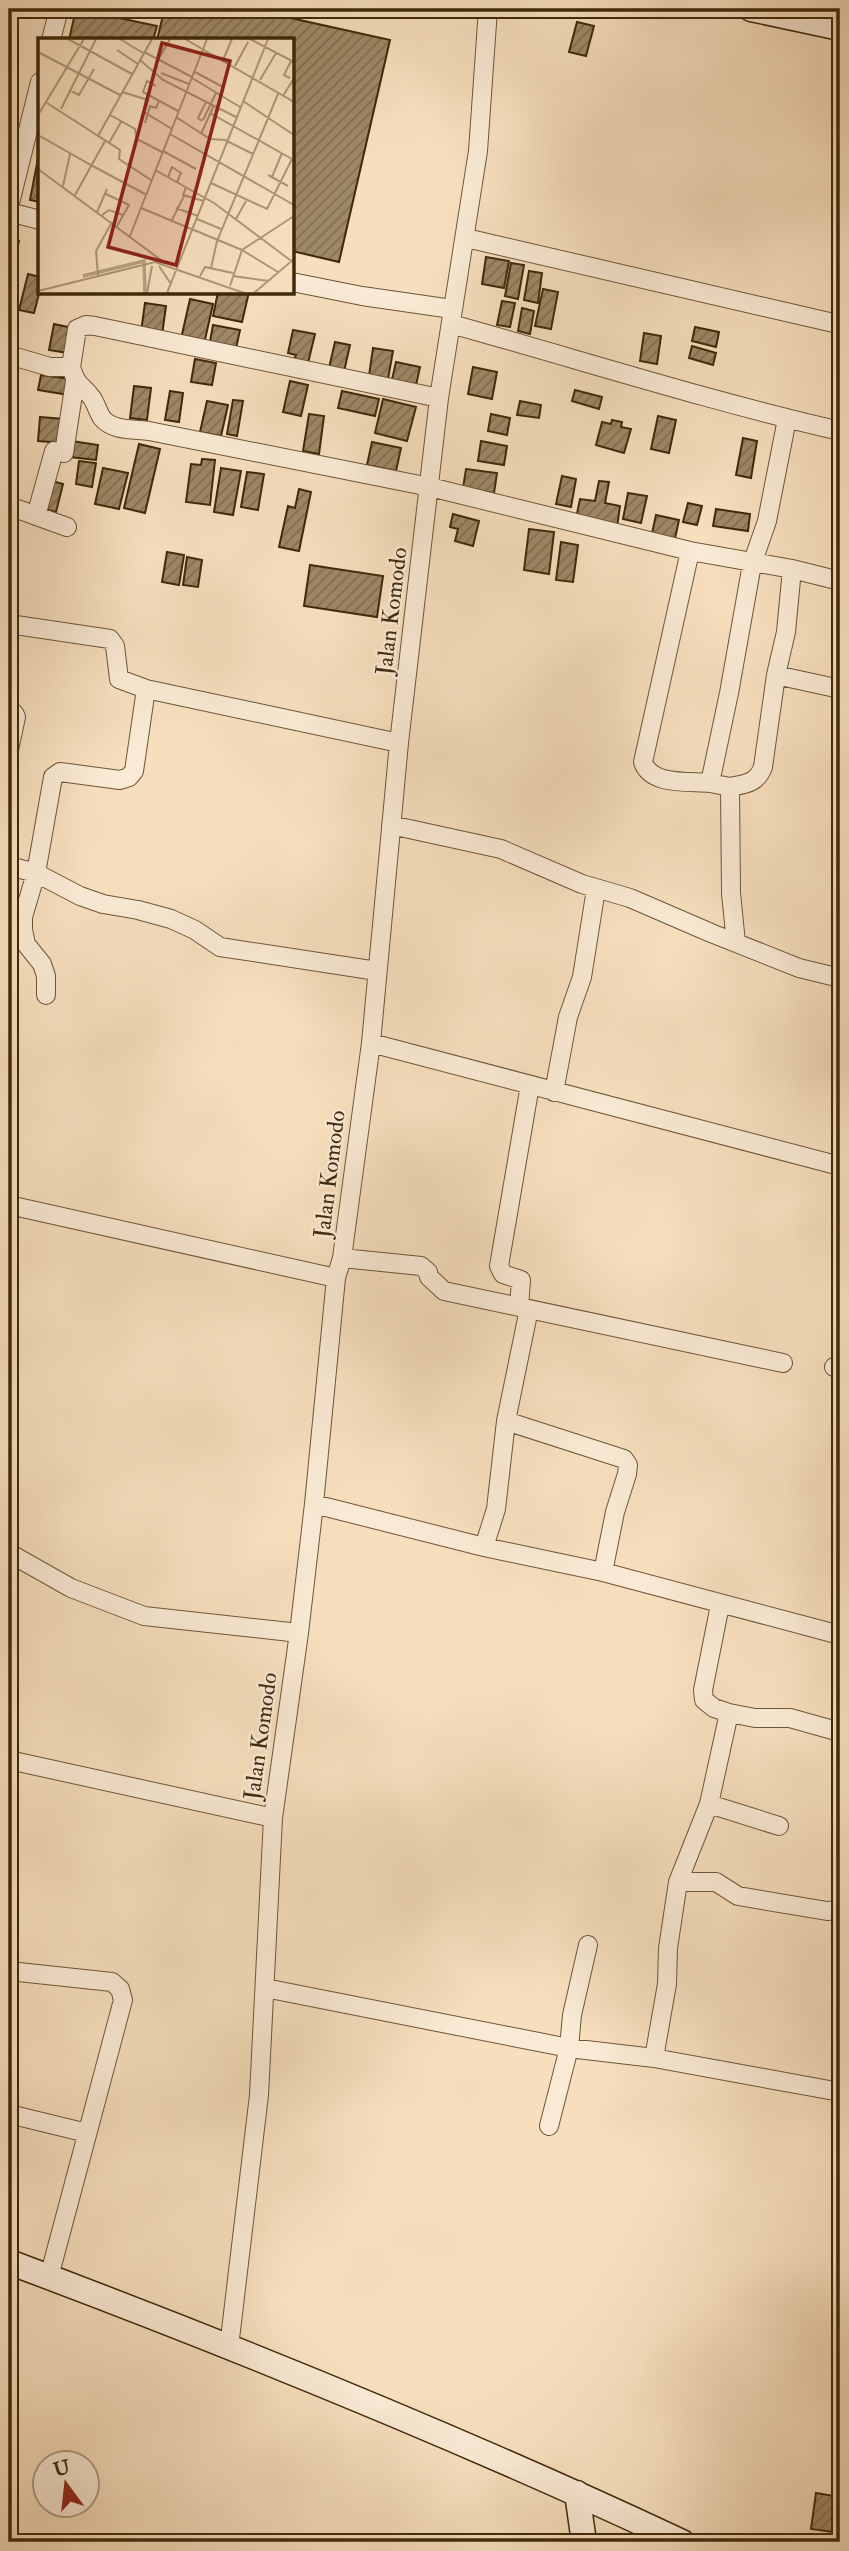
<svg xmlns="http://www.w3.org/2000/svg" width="849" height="2551" font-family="'IM FELL Double Pica',serif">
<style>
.building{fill:url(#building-hatch);stroke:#3f2909;stroke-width:2}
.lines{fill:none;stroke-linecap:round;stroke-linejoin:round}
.street-casing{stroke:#6d5636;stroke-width:20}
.secondary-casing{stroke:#3f2909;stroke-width:27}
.street{stroke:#faead5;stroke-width:18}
.secondary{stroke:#faead5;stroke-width:24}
.labels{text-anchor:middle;stroke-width:5;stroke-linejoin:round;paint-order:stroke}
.street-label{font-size:23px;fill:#3f2909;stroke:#faead5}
.inset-river{fill:none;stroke:#b8a180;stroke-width:3.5}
.inset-road{fill:none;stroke:#ad9676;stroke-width:2}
.view{fill:#8f2418;fill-opacity:0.15;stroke:#8f2418;stroke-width:3.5}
.inset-edge{fill:none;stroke:#3f2909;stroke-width:3.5}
</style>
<defs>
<pattern id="building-hatch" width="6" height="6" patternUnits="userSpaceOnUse" patternTransform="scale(1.75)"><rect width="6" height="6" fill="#9f8867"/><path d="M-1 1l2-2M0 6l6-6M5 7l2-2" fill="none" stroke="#836f53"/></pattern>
</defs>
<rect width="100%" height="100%" fill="#f7dfbe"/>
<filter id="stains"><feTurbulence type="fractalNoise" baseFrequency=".00286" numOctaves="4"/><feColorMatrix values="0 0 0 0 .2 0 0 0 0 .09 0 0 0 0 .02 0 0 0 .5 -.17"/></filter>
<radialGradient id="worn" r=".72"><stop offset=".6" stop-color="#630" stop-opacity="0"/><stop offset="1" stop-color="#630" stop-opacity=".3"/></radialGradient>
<path class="building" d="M76,9L157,26L153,40H69Z
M99,9H126L125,13Z
M172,9H250L390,40L339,262L292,251V40H157L163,15L170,17Z
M577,22L594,26L586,56L569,52Z
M40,148V202L30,200Z
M9,239L19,241L14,261L9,259Z
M486,257L509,261L504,288L482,284Z
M511,263L524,265L518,299L505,296Z
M529,271L542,273L538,303L524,300Z
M28,274L40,277V290L34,313L19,310Z
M543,289L558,292L551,329L535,326Z
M218,292H249L242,322L213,316Z
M190,299L213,304L204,344L181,339Z
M502,301L515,303L510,327L497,325Z
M145,303L166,306L162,335L141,332Z
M522,308L534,311L530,334L518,331Z
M54,324L73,328L68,353L49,350Z
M213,325L240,330L235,353L209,347Z
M695,327L719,332L716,347L692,341Z
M293,330L315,334L308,363L294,360L296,355L288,353Z
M644,333L661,336L657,364L640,361Z
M335,342L350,345L343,376L328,372Z
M692,346L716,353L713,365L689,358Z
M373,348L393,351L388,379L369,376Z
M195,359L216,363L212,385L191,382Z
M396,362L420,367L415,390L391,384Z
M473,367L497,372L492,399L468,394Z
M41,375L71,379L69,395L38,390Z
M290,381L308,385L301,416L283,412Z
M9,386L14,388L9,405Z
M134,386L151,388L147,420L130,418Z
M575,390L602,397L599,409L572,401Z
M170,391L183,393L179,422L165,420Z
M342,391L379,399L375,416L338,408Z
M383,399L416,407L407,441L375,433Z
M233,400L243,401L237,436L227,434Z
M207,401L228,405L221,436L200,432Z
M520,401L541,405L539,418L517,415Z
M309,414L324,416L319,454L303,451Z
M491,414L510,418L507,435L488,431Z
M658,416L676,420L669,453L651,449Z
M40,417L64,419L62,443L38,441Z
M612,420L622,422L621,427L631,429L624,453L596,445L602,422L611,424Z
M743,438L757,441L751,478L736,475Z
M72,441L98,445L96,460L70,457Z
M481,441L507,446L504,465L478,461Z
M372,442L401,448L396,471L367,465Z
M139,444L160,449L145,513L124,508Z
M202,459L215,460L210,505L186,502L191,464L201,465Z
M79,461L96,463L92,487L76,484Z
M103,468L128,473L119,509L95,504Z
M221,468L241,471L233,515L214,512Z
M466,469L497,473L494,493L463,488Z
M247,472L264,474L258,510L241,507Z
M562,476L576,479L571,507L556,504Z
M48,480L63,484L56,512L41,508Z
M599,481L609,482L605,503L620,506L617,527L576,519L580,499L595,501Z
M299,489L311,492L299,551L279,547L288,506L295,508Z
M628,493L647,496L641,523L623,519Z
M688,503L702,506L697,525L683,522Z
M716,509L750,514L748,531L713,526Z
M453,514L479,521L473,546L455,541L458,529L450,527Z
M656,515L679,520L674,543L651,538Z
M529,529L554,532L549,574L524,570Z
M561,542L578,545L573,582L556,580Z
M167,552L184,555L179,585L162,582Z
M187,557L202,560L198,587L183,585Z
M310,565L383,576L377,617L304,606Z
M816,2493L840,2497V2533L811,2529Z"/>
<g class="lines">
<g class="street-casing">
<path id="street" d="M51,40L59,9
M9,207L40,82
M9,212L40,220
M466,238L838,324
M292,282L362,296L452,309
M451,324C581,360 709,401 840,431
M9,355L50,367H71C78,389 81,383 92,398C96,404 98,412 102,418C112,431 134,429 149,431L430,487L690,551L792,569L840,581
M71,367L77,329L86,325L95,326L439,398
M9,506L67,527
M36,516L54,451L64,453L75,381
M690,551L643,762C651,786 689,781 710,783
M9,624L110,639L115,646L119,679L146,689L399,743
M776,675L840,689
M9,711L14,713L16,717L9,750
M730,787L710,783L729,693L752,564L767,521L787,419
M391,825L501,849L582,884L630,898L711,933L799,968L840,978
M9,866L36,873L80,896L103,904L138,910L171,919L195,930L220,947L377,971
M736,943L731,893L730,787C746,784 757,783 763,767L776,675L786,632L792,569
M46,995V976L42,964L26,944L23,930V917L36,873L53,777L60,772L120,780L129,777L134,771L146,689
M371,1043L840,1166
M554,1092L568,1017L582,977L596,889
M9,1205L336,1278
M342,1258L421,1266L428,1272L429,1277L444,1291L783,1363
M519,1307L521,1280L503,1274L499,1266L530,1085
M834,1367L840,1369
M506,1421L529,1309
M314,1504L484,1547L603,1572L840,1635
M484,1547L496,1509L506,1421L624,1459L628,1465L627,1474L615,1512L603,1572
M9,1553L71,1588L144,1616L299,1633
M720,1605L703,1690L704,1700L714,1708L729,1713L755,1718H790L840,1732
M9,1760L273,1818
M709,1804L779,1826
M678,1882H716L738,1896L827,1911L840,1910
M9,1971L112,1982L120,1989L123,2000L49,2277
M265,1988L569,2048L654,2058L840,2092
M654,2058L667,1984L668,1948L678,1882L709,1804L729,1713
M9,2114L87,2133
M549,2126L569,2048L572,2015L588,1945
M229,2347L259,2095L273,1818L299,1633L314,1504L336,1278L342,1258L371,1043L399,743L439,398L478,151L488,9"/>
</g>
<g class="secondary-casing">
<path id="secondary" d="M751,9L840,28
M9,2262C236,2347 462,2439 682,2542
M577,2493L584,2542"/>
</g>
<use href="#street" class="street"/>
<use href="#secondary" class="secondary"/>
</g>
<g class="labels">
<g class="street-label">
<text transform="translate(391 611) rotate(-83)" y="8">Jalan Komodo</text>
<text transform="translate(329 1174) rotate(-83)" y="8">Jalan Komodo</text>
<text transform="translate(260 1736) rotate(-82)" y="8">Jalan Komodo</text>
</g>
</g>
<g transform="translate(38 38)">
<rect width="256" height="256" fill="#f7dfbe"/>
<path class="inset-river" d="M45,238L106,223L107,255"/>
<path class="inset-road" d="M30,1L94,36M82,1L105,15M147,1L256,64M212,1L256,24M79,12L100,26M0,14L82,57M106,14L154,39M102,22L125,42L198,79M120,22L132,1M185,22L194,1M197,28L210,4M157,34L185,49M123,35L151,46M154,40L202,69M252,40L246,37L253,23M222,42L238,15M118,48L109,43L105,54L140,73M31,52L41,57L56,31M84,54L110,62L106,74L134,91M245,58L256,40M205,63L256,97M9,65L82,112L81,121L113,142M23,71L58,1M172,75L254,121M0,77L46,1M72,77L97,91L99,101L124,114M138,79L172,101L187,102L215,116M165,82L178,55M164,83L160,80L168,64M107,85L112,68L118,70L121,63M132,96L256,167M163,96L176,67M0,97L51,126M60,98L114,1M221,102L240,56M71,105L83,84M125,113L158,131M51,126L107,156M0,131L127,225M117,132L176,165L256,225M230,137L250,148M130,139L134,129L143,135L139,144M234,139L244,115M173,145L229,171L254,121M25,148L32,116M148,149L145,157L166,163M68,156L91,167L79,188M37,157L67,103M103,170L204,212L240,234M138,170L160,178M59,174L69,151M64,177L71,172L85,177M159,181L183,191M198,181L209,161M133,184L146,158M92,198L169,1M121,228L133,246M173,230L179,203L221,102M60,237L58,213L74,184M162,238L167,229L195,235M195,238L231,243M192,248L204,212L256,178M0,253L117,224L206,255M109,255L114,228M129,255L230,1M216,255L256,221"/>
<path class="view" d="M124,5L192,23L138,227L70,209Z"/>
<rect width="256" height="256" class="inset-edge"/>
</g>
<rect width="849" height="2551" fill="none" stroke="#f7dfbe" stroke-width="35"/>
<rect x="10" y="10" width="828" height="2530" fill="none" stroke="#3f2909" stroke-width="3.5"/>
<rect x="18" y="18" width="814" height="2516" fill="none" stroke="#3f2909" stroke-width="2"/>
<g transform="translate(66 2484) rotate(345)"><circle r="33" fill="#faead5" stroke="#af9d83" stroke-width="2"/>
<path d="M0-5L12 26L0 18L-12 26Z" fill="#8f2418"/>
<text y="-10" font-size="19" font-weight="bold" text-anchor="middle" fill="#3f2909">U</text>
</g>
<rect width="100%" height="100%" filter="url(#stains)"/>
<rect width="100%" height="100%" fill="url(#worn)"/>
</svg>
